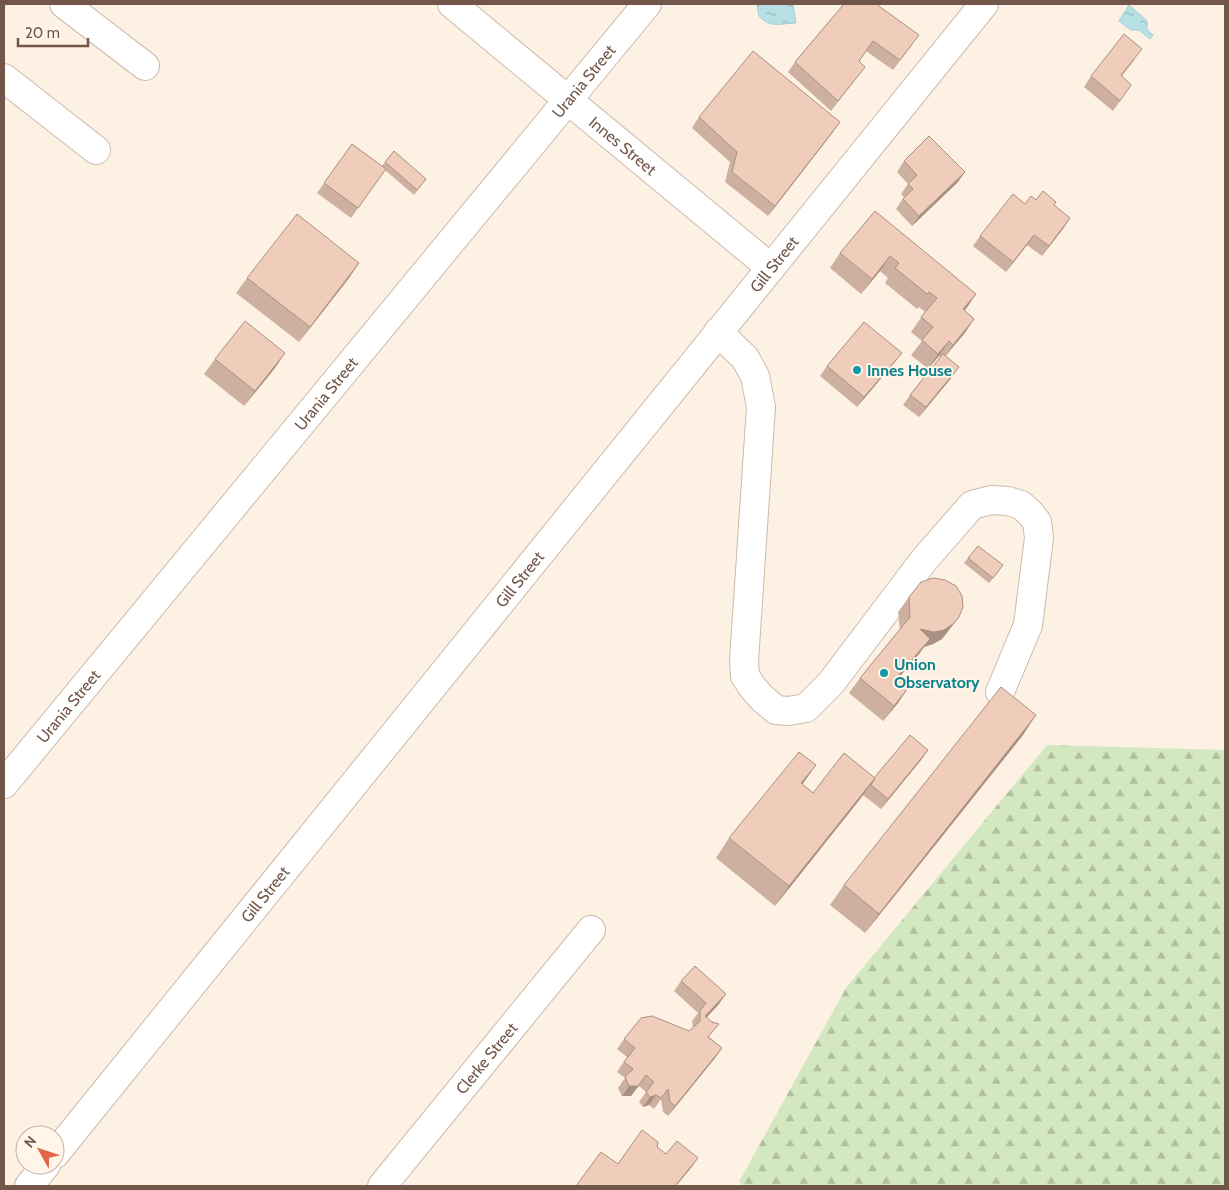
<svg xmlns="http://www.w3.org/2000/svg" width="1229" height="1190" font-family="Cabin,sans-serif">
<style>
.forest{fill:url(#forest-firs)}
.water{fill:url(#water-ripples);stroke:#9ecfd6}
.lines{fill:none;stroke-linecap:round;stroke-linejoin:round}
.minor-casing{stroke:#cebaac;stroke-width:30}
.minor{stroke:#fff;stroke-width:28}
.wall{fill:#ceb0a0}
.shaded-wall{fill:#a89082}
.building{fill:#f0cdba;stroke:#a89082}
.culture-dot{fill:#0f9aa8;stroke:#fff5e8;stroke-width:2}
.labels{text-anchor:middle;stroke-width:4;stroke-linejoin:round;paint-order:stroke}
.street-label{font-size:16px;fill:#725649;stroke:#fff5e8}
.culture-label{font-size:16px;font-weight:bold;fill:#0d838f;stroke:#fff5e8;text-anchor:start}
</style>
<defs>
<pattern id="forest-firs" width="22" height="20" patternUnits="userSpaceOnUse" patternTransform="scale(1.25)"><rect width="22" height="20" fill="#d3e8c1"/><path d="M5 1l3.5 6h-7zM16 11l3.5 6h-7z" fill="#b0bf9f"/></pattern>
<pattern id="water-ripples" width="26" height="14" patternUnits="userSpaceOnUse" patternTransform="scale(1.25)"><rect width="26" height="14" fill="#b7e0e4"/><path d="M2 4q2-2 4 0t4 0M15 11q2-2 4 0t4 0" fill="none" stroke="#99b8bb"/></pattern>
</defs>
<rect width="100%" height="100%" fill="#fcf1e2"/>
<path class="forest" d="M1047,745L1225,750V1186H744L739,1182L846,988Z"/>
<path class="water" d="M757,4H793L796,23C782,23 770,29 759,16Z
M1129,5L1147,21V30L1153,35L1150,39L1139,30H1131L1119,21Z"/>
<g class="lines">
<g class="minor-casing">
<g id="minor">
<path d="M64,4L145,66"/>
<path id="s1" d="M452,4L771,268"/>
<path d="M4,78L96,150"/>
<path d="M718,332L745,358L755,376L761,407L744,661L745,676L753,688L762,698L776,710L788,711L806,708L831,683L924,560L972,505L991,500L1008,501L1021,505L1030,513L1037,522L1039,538L1028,625L1000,692"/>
<path id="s2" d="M4,784L647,4"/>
<path id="s3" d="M55,1154L984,4"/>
<path d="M29,1186L46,1165"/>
<path id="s4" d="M382,1186L591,930"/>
</g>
</g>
<use href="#minor" class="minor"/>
</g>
<path class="wall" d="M844,4L912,45L893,70L866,51L859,61L865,67L831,111L788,72L795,62Z
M1135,59L1122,76L1120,101L1113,111L1084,87L1091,76Z
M699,117L833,132L768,216L725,182L730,162L692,128Z
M352,144L382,166L385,162L426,179L414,195L385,170L351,218L317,193Z
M904,161L958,182L912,226L896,209L904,197L901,194L908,184L897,172Z
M1036,200L1054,205L1070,218L1042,256L1027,245L1006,272L973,246L980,236Z
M875,211L964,310L974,319L964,334L945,356L952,377L919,417L903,405L910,395L940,358L939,356L928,369L911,355L922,341L911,332L925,312L919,307L917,309L885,283L888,278L880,271L861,294L830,268L840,253Z
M359,263L349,278L299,342L236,293L247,278Z
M215,359L275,368L244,406L204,374Z
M894,363L857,407L820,376L827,366Z
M968,558L999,571L989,583L964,563Z
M909,597L959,617L942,639L933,644L924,647L919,654L898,679L908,688L898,703L883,721L849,693L860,678L900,630L898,612Z
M1023,735L865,933L830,905L844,885Z
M928,750L921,760L881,809L863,795L775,906L716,858L729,838L802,784L813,793L874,778Z
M681,981L719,1004L706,1017L709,1037L722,1048L715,1058L668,1116L663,1112L661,1099L654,1109L649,1105L643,1107L639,1102L646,1092L639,1086L631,1096H622L618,1088L625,1078L617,1072L627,1057L617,1049L624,1039L689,1031L693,1028L692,1021L698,1013L674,991Z"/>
<path class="shaded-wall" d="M840,122L833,132L768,216L775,206Z
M965,172L958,182L912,226L919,216Z
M1070,218L1063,229L1042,256L1049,246Z
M1034,235L1027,245L1006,272L1013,262Z
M890,256L880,271L861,294L872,279Z
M359,263L349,278L299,342L310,327Z
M976,294L966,309L953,324L963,309Z
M974,319L964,334L942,360L953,345Z
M949,341L939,356L928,369L938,354Z
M285,353L275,368L244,406L255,391Z
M902,353L894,363L857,407L864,397Z
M959,367L952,377L919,417L926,407Z
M959,617L942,639L933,644L924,647L919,654L886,692L920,629Z
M908,688L898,703L883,721L894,706Z
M1036,715L1023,735L865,933L879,914Z
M928,750L921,760L881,809L888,799Z
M816,765L802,785L801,783Z
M875,778L861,798L775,906L789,886Z
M726,994L719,1004L698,1027L705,1016Z
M722,1048L715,1058L668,1116L675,1106Z
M646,1075L631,1096H622L629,1086Z
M656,1095L649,1105L643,1107L650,1097Z
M698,1158L691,1168L676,1186H675Z"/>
<path class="building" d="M844,4H876L919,35L900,60L873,41L859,61L865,67L838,101L795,62Z
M1124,34L1142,49L1121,75L1131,85L1120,101L1091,76Z
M753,51L840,122L775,206L732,172L737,152L699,117Z
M929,136L965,172L919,216L903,199L913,189L908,184L917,175L904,161Z
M352,144L386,169L358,208L324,183Z
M394,151L426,179L417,190L385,162Z
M1043,191L1056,202L1054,205L1070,218L1049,246L1034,235L1013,262L980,236L1013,194L1025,204L1031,196L1036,200Z
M875,211L976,294L963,309L974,319L953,345L949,341L938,354L922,340L933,327L921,317L937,298L929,292L927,294L895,268L899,263L890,256L872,279L840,253Z
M297,214L359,263L310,327L247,278Z
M245,321L285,353L255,391L215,359Z
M864,322L902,353L864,397L827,366Z
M943,354L959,367L926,407L910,395Z
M978,546L1003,565L993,578L968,558Z
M933,578L945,580L956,586L962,596L963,607L959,617L953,624L944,630L934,632L920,629L930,639L897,677L908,688L894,706L860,678L910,617L909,597L921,582Z
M1001,687L1036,715L879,914L844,885Z
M910,735L928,750L888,799L871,785L875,778H874Z
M799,752L816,765L801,783L813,793L844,753L875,778L789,886L729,838Z
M695,966L726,994L705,1016L712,1022L719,1024L708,1037L722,1048L675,1106L670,1102L668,1089L661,1098L656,1095L650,1097L646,1092L654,1082L646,1075L638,1086H629L625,1077L633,1069L624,1062L635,1048L624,1039L641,1018L652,1016L689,1031L700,1021V1011L706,1003L681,981Z
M642,1130L658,1142L657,1147L666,1154L677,1141L698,1158L675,1186H576L601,1152L618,1164Z"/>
<g class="culture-dot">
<circle cx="857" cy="370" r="5"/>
<circle cx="884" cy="673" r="5"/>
</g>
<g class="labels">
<g class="street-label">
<text dy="6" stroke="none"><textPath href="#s2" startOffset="911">Urania Street</textPath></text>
<text dy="6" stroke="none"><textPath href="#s1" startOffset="222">Innes Street</textPath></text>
<text dy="6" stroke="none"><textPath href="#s3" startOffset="1144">Gill Street</textPath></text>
<text dy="6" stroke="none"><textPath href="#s2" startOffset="506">Urania Street</textPath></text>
<text dy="6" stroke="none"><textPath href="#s3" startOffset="739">Gill Street</textPath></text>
<text dy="6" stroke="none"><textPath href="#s2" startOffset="101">Urania Street</textPath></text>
<text dy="6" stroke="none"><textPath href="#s3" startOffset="334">Gill Street</textPath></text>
<text dy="6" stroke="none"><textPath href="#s4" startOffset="165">Clerke Street</textPath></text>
</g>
<g class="culture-label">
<text x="867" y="376">Innes House</text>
<text x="894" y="670">Union<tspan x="894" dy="18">Observatory</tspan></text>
</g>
</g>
<rect width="1229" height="1190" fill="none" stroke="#725649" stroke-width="10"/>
<g transform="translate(40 1150) rotate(310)"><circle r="24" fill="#fff5e8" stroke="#c7b5a8"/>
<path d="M0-4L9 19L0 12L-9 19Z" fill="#e36549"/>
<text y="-8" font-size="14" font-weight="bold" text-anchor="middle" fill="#725649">N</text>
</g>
<path d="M18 38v8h70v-8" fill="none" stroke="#725649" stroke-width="2.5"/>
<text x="25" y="38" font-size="15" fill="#725649" stroke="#fff5e8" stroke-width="4" paint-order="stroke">20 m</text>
</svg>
